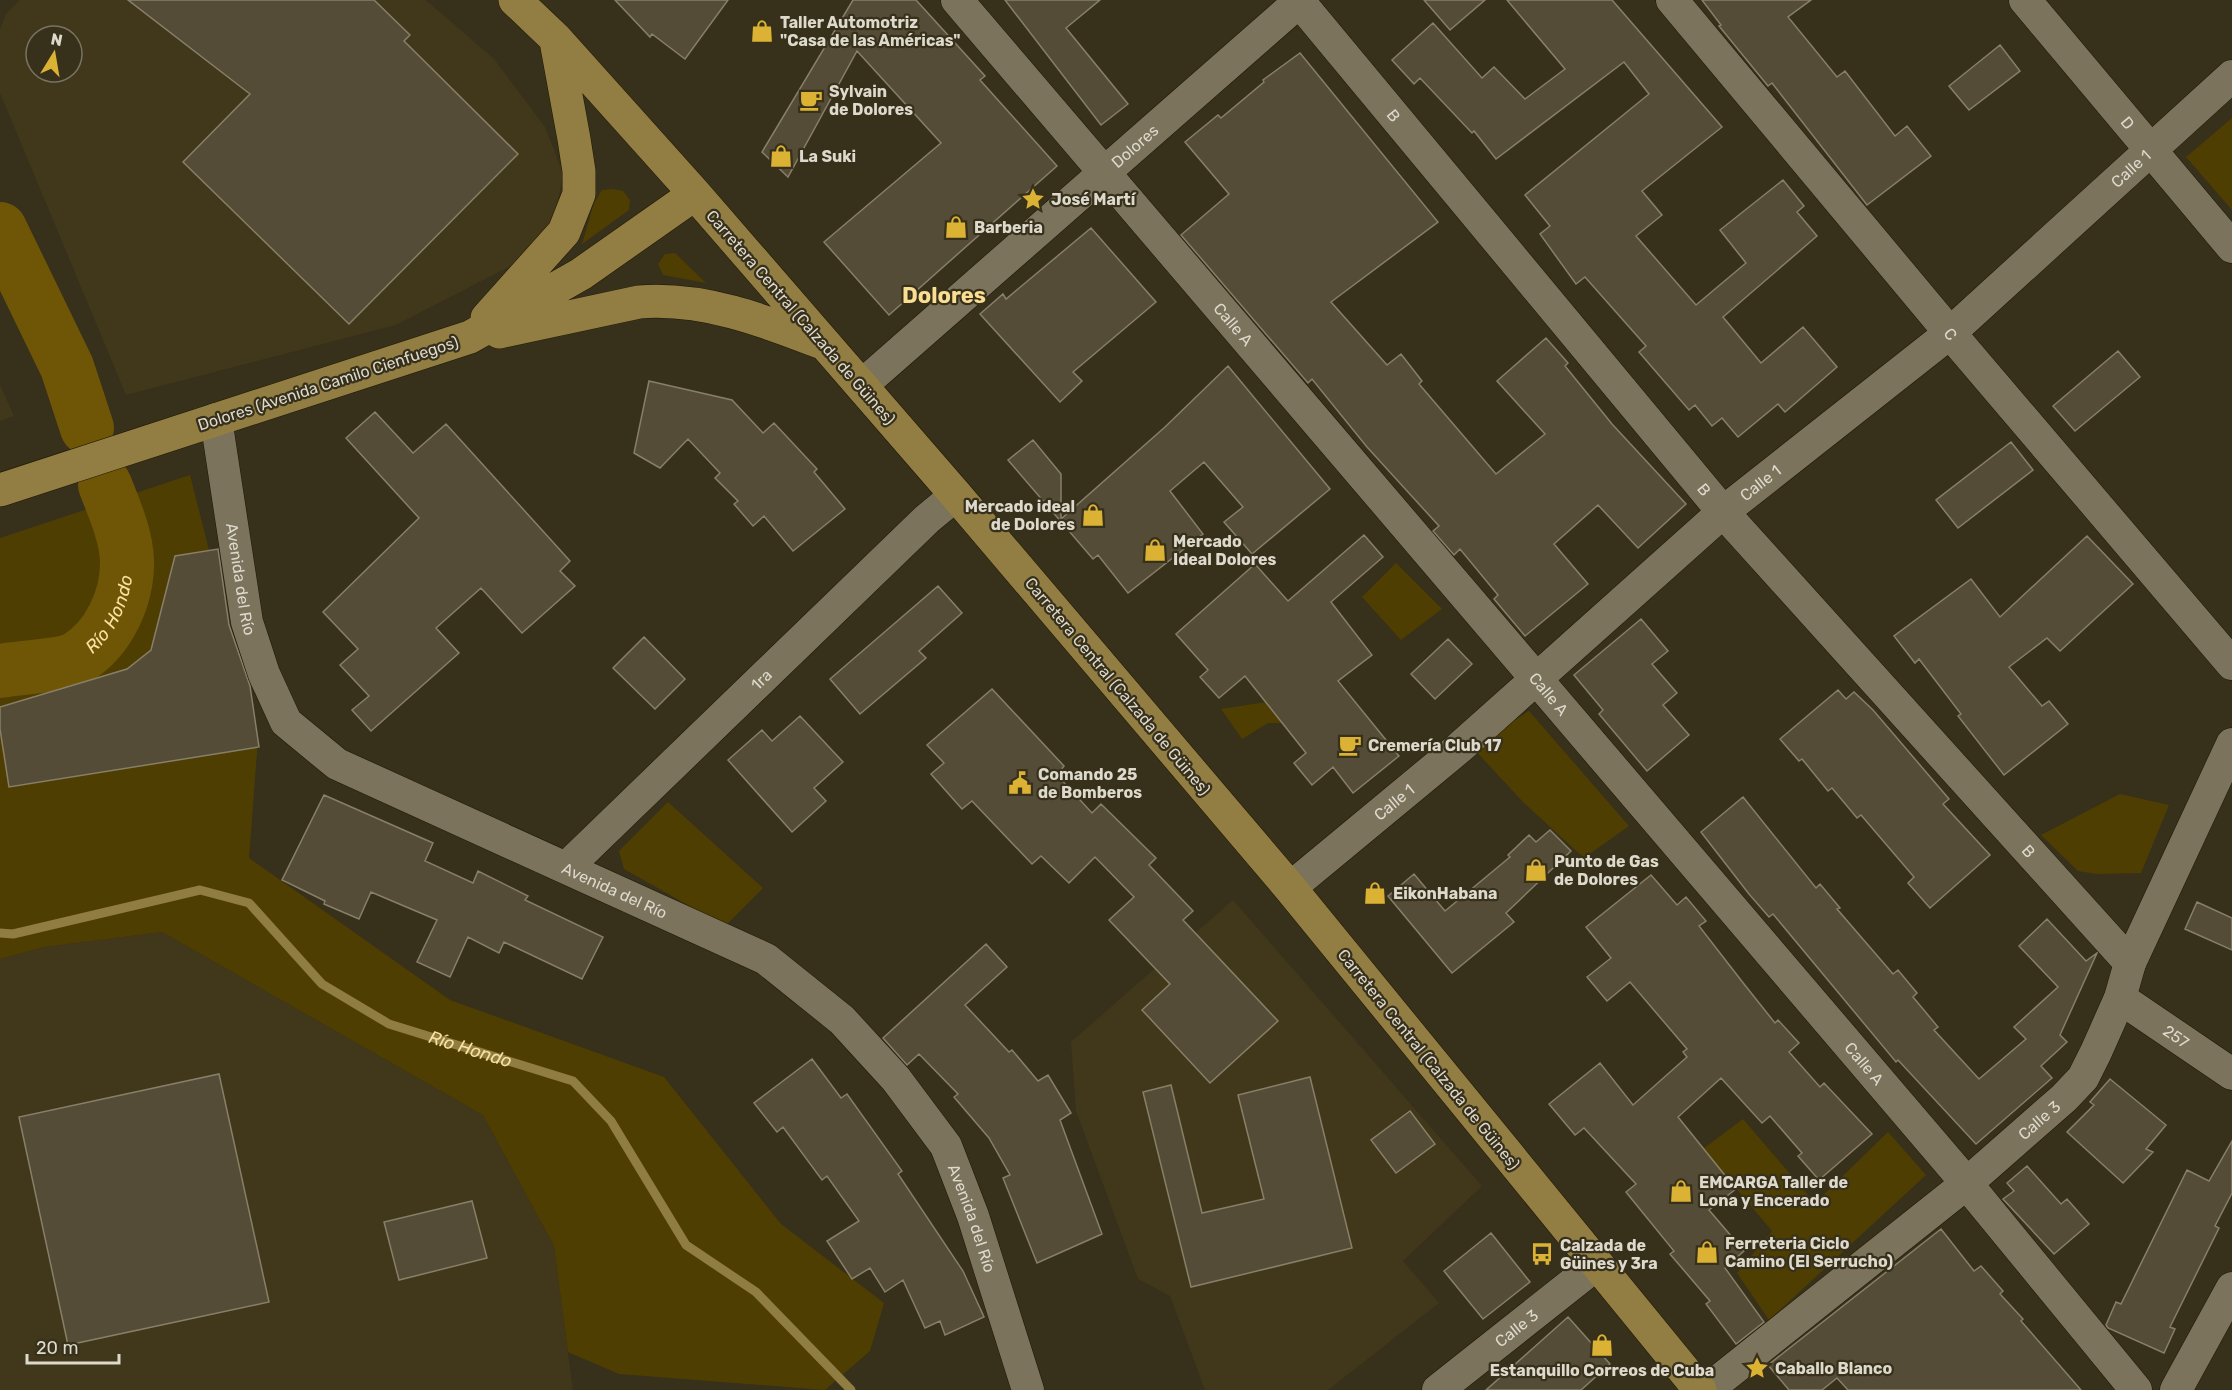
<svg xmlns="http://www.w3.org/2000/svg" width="2232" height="1390" font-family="Rubik,sans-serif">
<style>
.built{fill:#41371b;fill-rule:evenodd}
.green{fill:#4f3e02}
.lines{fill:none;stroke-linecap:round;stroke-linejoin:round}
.stream{stroke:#8f7d41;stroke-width:9}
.river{stroke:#6e5606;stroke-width:54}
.building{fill:#544c36;stroke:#887f68;stroke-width:1.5}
.minor-casing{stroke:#1f1704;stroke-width:33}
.major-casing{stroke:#1f1704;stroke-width:34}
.minor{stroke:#7b735c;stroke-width:32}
.major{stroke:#927e42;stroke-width:33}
.labels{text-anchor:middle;stroke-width:4.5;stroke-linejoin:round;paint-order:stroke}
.poi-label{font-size:16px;font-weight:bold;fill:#ddd9cc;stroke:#37301b;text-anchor:start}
.street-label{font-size:16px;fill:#ddd9cc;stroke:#37301b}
.water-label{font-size:18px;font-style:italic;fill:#f9e19f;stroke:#37301b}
.district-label{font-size:22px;font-weight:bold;fill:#fade92;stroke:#37301b}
</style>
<rect width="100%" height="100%" fill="#37301b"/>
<path class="built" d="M20,0H426L494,59L545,127L563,173L554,222L520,261L396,325L126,395L0,93V29L6,14ZM36,36H72V72H36Z
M0,385L14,416L0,421Z
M1233,900L1482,1186L1403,1261L1439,1303L1328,1390H1205L1170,1296L1138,1279L1076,1111L1071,1042Z
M162,932L483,1115L554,1246L573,1390H0V959L44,947Z"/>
<path class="green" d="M2232,118V210L2186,157Z
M613,189L623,191L630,200L629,210L582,244L594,203L602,190Z
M675,253L706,283L663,275L658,264L665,254Z
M190,475L209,550L175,556L151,650L127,669L0,707V538Z
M1396,563L1442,609L1401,640L1362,597Z
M1266,702L1282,723H1268L1242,739L1221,709Z
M1529,711L1629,826L1584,858L1524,803L1472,747Z
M0,729L9,787L258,739L249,858L450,1000L664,1077L781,1224L884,1303L870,1351L825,1390L619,1374L568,1352L554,1246L483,1115L162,932L44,947L0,959Z
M2120,794L2169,805L2141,873L2096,874L2078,871L2041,835Z
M668,802L763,888L725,926L624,869L619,851Z
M1743,1119L1815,1203L1888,1132L1926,1175L1769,1320L1737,1273L1772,1231L1703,1149Z"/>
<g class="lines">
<path class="stream" id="s1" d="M0,933L13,934L200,890L249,903L322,984L389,1024L573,1081L611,1121L686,1245L756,1292L851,1390"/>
<g class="river">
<path d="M0,229L67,367L87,428"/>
<path id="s2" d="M0,671C17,668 65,665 77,658C109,639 128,597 127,560C126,535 114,508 105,485"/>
</g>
</g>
<path class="building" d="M128,0H374L410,35L404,41L518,154L349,324L183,162L250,94Z
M615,0H728L685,59L652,34L650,37Z
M853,0H916L985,76L980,80L1057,166L889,315L824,242L941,143L857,51L788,177L762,152Z
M1005,0H1100L1066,28L1128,104L1101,125Z
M1424,0H1485L1450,30Z
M1507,0H1612L1722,127L1642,191L1662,215L1636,236L1696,305L1746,263L1720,230L1783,180L1804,206L1797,212L1817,236L1723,317L1761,363L1803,327L1837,367L1785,412L1778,404L1738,437L1722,418L1712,426L1695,405L1689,410L1639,352L1646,346L1585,277L1576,284L1540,234L1550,226L1525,195L1649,94L1624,62L1496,159L1474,131L1472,133L1420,78L1414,84L1392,60L1433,23L1482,78L1494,67L1525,99L1565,69Z
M1702,0H1811L1788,17L1837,77L1845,71L1895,136L1907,126L1931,156L1867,205L1772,83L1768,86L1719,26L1721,25Z
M2000,45L2020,71L1969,110L1949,86Z
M1300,53L1438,222L1331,302L1387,365L1401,354L1422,381L1419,384L1496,474L1545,434L1497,381L1546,338L1568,363L1565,366L1612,424L1686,504L1638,548L1598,505L1554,544L1588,584L1525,636L1494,599L1498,595L1460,549L1454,555L1433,531L1439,526L1367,447L1312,379L1308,383L1181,235L1229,194L1185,142L1218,115L1221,118L1264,82L1263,80Z
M1091,228L1156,302L1073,372L1082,381L1060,402L980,314L1003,294L1006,299Z
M2118,351L2140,377L2075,431L2053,406Z
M1228,366L1330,489L1252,554L1224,522L1243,507L1204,462L1170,491L1203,534L1128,593L1098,555L1093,559L1008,460L1033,440L1061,474V519L1165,427Z
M649,381L732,400L763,433L774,423L817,469L814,472L845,509L793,551L764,516L753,526L734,504L738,501L715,478L720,473L688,439L660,468L634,453Z
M375,412L413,453L446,424L570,561L560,571L575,586L522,633L481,588L436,628L459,653L371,731L352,710L369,696L340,665L358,649L323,612L419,518L346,438Z
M2011,442L2033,470L1958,528L1936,500Z
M1364,535L1383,557L1331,602L1372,655L1338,681L1399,756L1353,793L1333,767L1312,785L1294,763L1306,753L1245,676L1219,698L1200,677L1208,670L1176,634L1255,564L1288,601Z
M2087,536L2133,584L2060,651L2047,638L2009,667L2042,706L2049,701L2068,724L2004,775L1958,716L1961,714L1919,659L1915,663L1894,636L1971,579L2000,617Z
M218,549L229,625L250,686L259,747L9,787L0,729V707L127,669L151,650L175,556Z
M938,586L962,613L919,651L926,658L860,714L830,679Z
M1641,619L1668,651L1652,664L1677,693L1663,705L1689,735L1647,771L1599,714L1603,710L1574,675Z
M644,637L685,679L655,709L613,668Z
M1448,639L1472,664L1435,699L1411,674Z
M992,689L1064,766L1057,775L1092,813L1101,804L1156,858L1149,865L1193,911L1183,920L1278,1021L1210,1083L1142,1010L1170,984L1109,920L1134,897L1095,857L1069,883L1041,856L1032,864L972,801L962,809L931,774L944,763L927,745Z
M1838,690L1846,699L1854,692L1873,710L1949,799L1943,804L1990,855L1930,908L1908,883L1914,877L1861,815L1857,818L1832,788L1828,791L1802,759L1799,761L1780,739Z
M800,716L843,762L814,788L826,801L792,832L728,760L762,730L772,741Z
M324,795L433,843L425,861L473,883L478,871L528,896L525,900L603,937L582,979L504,942L499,953L468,937L450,977L417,962L437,920L371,892L359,919L324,904L325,901L282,880Z
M1743,797L1816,888L1820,884L1840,908L1837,909L1893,974L1898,970L1917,993L1913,997L1938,1027L1934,1030L1979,1079L2026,1039L2014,1027L2058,987L2019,946L2047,919L2086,961L2097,953L2060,1035L2067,1042L2041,1066L2052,1078L1976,1144L1898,1060L1896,1062L1773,914L1769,917L1749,894L1701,832Z
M1550,830L1571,851L1506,913L1514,922L1452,973L1388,896L1414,874L1445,911L1510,857L1508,855L1529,835L1536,842Z
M1651,875L1677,905L1686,897L1706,921L1699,926L1744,984L1775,1023L1778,1020L1799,1043L1789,1052L1820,1087L1824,1083L1872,1134L1819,1180L1798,1156L1802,1153L1770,1116L1762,1123L1721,1078L1678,1117L1736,1189L1709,1210L1744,1251L1725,1268L1764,1322L1736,1344L1706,1304L1710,1301L1670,1254L1674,1251L1626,1192L1636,1184L1584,1128L1575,1135L1549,1104L1600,1063L1633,1105L1687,1057L1683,1052L1687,1049L1630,982L1607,1001L1587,977L1611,958L1586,927Z
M2197,902L2232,918V950L2185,929Z
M986,944L1007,967L965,1005L1009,1052L1012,1050L1038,1081L1048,1075L1071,1113L1060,1120L1102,1234L1037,1263L1003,1178L1010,1175L989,1138L954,1097L958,1094L919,1054L907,1065L883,1038Z
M812,1059L841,1098L847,1094L902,1171L898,1174L963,1271L984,1317L945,1335L940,1321L925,1328L903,1280L885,1292L870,1268L852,1279L827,1241L859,1221L827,1176L822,1180L783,1127L777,1132L754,1103Z
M219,1074L269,1302L68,1345L19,1117Z
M1310,1077L1352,1248L1191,1287L1143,1092L1171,1085L1202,1213L1264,1199L1238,1095Z
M2110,1079L2166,1125L2146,1149L2153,1152L2123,1183L2067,1132L2094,1105L2090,1102Z
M1410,1111L1435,1144L1396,1173L1371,1140Z
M2232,1141V1193L2215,1226L2219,1228L2170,1327L2175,1329L2164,1353L2108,1328L2106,1325L2116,1302L2121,1304L2187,1170L2209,1181Z
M2027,1166L2061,1204L2067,1199L2089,1224L2054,1254L2003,1199L2014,1191L2007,1183Z
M472,1201L487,1258L399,1280L384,1222Z
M1941,1229L1974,1271L1981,1266L2003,1291L2000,1294L2023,1319L2021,1321L2081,1390H1848L1837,1378L1822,1390H1789L1768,1365Z
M1491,1233L1530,1282L1483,1319L1444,1271Z
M1568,1317L1610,1364L1581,1390H1486Z"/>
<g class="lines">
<g class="minor-casing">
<g id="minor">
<path id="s3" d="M957,0L1958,1173L2136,1390"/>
<path id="s4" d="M1298,0L1723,512L2130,963"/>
<path id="s5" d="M1672,0L1950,333L2232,664"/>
<path id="s6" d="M2025,0L2232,247"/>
<path id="s7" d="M861,386L1301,0"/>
<path id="s8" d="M216,419L247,622L264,674L286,722L337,764L766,959L842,1020L896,1079L946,1146L973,1216L1028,1390"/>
<path id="s9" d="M567,867L927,519L956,495"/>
<path id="s10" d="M1290,888L1459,748L1723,512L1950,333L2232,76"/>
<path id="s11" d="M2120,998L2232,1074"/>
<path id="s12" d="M1438,1390L1596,1265"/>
<path id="s13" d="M1707,1390L1966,1184L2064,1098L2083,1078L2096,1052L2120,998L2130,963L2232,744"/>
<path d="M2176,1390L2232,1288"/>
</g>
</g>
<g class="major-casing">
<path id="major" d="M515,0L556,39L695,194L956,495L1290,888L1700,1390
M487,318L564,232L579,194V171L574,139L556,41
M499,332L639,302C703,297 763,320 822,343
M0,490L470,337L581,274L695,194"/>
</g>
<use href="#minor" class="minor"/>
<use href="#major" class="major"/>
</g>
<defs>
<g id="shop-bare" transform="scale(1.8)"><path d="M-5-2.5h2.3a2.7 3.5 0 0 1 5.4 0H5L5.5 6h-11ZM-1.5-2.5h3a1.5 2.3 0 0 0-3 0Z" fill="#dbb233" stroke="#37301b" stroke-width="2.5" paint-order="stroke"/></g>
<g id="cafe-bare" transform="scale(1.8)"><path d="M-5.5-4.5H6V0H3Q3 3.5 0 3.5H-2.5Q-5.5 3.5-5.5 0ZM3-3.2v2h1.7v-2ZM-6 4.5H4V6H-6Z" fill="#dbb233" stroke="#37301b" stroke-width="2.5" paint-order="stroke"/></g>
<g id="sight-bare" transform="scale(1.8)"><path d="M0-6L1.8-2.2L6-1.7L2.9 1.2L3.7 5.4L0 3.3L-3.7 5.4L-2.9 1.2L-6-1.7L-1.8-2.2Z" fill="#dbb233" stroke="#37301b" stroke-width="2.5" paint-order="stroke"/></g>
<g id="civic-bare" transform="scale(1.8)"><path d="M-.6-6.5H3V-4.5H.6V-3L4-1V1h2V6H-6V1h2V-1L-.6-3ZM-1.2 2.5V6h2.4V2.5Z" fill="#dbb233" stroke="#37301b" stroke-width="2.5" paint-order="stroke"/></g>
<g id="bus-bare" transform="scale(1.8)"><path d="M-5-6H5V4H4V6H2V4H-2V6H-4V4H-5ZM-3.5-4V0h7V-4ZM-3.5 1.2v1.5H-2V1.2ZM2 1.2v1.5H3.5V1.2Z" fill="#dbb233" stroke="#37301b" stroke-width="2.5" paint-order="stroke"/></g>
</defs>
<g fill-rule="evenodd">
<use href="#shop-bare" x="762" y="31"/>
<use href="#cafe-bare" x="811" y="100"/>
<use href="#shop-bare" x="781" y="156"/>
<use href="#sight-bare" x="1033" y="199"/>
<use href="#shop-bare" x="956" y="227"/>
<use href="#shop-bare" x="1093" y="515"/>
<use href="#shop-bare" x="1155" y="550"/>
<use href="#cafe-bare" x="1350" y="745"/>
<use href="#civic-bare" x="1020" y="783"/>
<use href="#shop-bare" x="1536" y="870"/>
<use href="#shop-bare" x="1375" y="893"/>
<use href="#shop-bare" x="1681" y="1191"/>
<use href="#shop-bare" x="1707" y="1252"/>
<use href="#bus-bare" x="1542" y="1254"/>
<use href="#shop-bare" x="1602" y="1345"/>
<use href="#sight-bare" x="1757" y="1368"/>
</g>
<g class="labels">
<g class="poi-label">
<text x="780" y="28">Taller Automotriz<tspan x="780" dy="18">"Casa de las Américas"</tspan></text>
<text x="829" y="97">Sylvain<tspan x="829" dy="18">de Dolores</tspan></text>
<text x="799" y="162">La Suki</text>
<text x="1051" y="205">José Martí</text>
<text x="974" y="233">Barberia</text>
<text x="1075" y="512" text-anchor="end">Mercado ideal<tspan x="1075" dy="18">de Dolores</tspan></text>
<text x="1173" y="547">Mercado<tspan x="1173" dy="18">Ideal Dolores</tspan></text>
<text x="1368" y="751">Cremería Club 17</text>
<text x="1038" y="780">Comando 25<tspan x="1038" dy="18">de Bomberos</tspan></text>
<text x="1554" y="867">Punto de Gas<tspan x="1554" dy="18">de Dolores</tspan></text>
<text x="1393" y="899">EikonHabana</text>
<text x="1699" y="1188">EMCARGA Taller de<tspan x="1699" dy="18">Lona y Encerado</tspan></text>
<text x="1725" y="1249">Ferreteria Ciclo<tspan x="1725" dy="18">Camino (El Serrucho)</tspan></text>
<text x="1560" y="1251">Calzada de<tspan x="1560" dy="18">Güines y 3ra</tspan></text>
<text x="1775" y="1374">Caballo Blanco</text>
<text x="1602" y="1376" text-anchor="middle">Estanquillo Correos de Cuba</text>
</g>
<g class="street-label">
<text dy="6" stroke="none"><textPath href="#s4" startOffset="150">B</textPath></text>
<text dy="6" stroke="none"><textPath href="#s6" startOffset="160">D</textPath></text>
<text dy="6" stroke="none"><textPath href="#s7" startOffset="364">Dolores</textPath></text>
<text dy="6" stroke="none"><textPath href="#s10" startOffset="1107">Calle 1</textPath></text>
<text transform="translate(801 317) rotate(49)" y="6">Carretera Central (Calzada de Güines)</text>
<text dy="6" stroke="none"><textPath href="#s3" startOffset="426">Calle A</textPath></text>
<text dy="6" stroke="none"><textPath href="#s5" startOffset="435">C</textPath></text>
<text transform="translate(328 383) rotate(-18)" y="6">Dolores (Avenida Camilo Cienfuegos)</text>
<text dy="6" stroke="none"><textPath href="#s10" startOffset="621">Calle 1</textPath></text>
<text dy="6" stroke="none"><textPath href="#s4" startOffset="636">B</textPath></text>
<text dy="6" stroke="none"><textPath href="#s8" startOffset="162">Avenida del Río</textPath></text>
<text dy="6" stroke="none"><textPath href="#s9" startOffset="270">1ra</textPath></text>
<text transform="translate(1118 686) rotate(50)" y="6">Carretera Central (Calzada de Güines)</text>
<text dy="6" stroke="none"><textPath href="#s3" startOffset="912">Calle A</textPath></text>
<text dy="6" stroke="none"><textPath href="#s10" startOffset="135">Calle 1</textPath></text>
<text dy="6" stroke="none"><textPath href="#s4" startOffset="1122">B</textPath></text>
<text dy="6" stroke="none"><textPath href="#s8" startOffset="684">Avenida del Río</textPath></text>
<text dy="6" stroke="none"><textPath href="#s11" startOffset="68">257</textPath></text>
<text transform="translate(1429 1059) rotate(51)" y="6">Carretera Central (Calzada de Güines)</text>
<text dy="6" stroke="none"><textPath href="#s3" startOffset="1398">Calle A</textPath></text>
<text dy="6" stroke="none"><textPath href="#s13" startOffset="428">Calle 3</textPath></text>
<text dy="6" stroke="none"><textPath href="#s8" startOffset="1188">Avenida del Río</textPath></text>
<text dy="6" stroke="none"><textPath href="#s12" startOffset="100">Calle 3</textPath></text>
</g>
<g class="water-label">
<text dy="6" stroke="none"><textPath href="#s2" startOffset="135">Río Hondo</textPath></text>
<text dy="6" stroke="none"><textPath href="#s1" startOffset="528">Río Hondo</textPath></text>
</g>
<g class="district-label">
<text x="944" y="303">Dolores</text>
</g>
</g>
<g transform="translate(54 54) rotate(11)"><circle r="28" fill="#37301b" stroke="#797462" stroke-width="1.5"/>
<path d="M0-4.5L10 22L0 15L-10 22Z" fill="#dbb233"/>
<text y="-9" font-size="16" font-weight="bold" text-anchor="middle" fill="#ddd9cc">N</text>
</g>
<path d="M27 1354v9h92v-9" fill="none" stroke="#ddd9cc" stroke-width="3"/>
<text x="36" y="1354" font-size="18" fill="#ddd9cc" stroke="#37301b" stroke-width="4.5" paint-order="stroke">20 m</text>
</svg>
